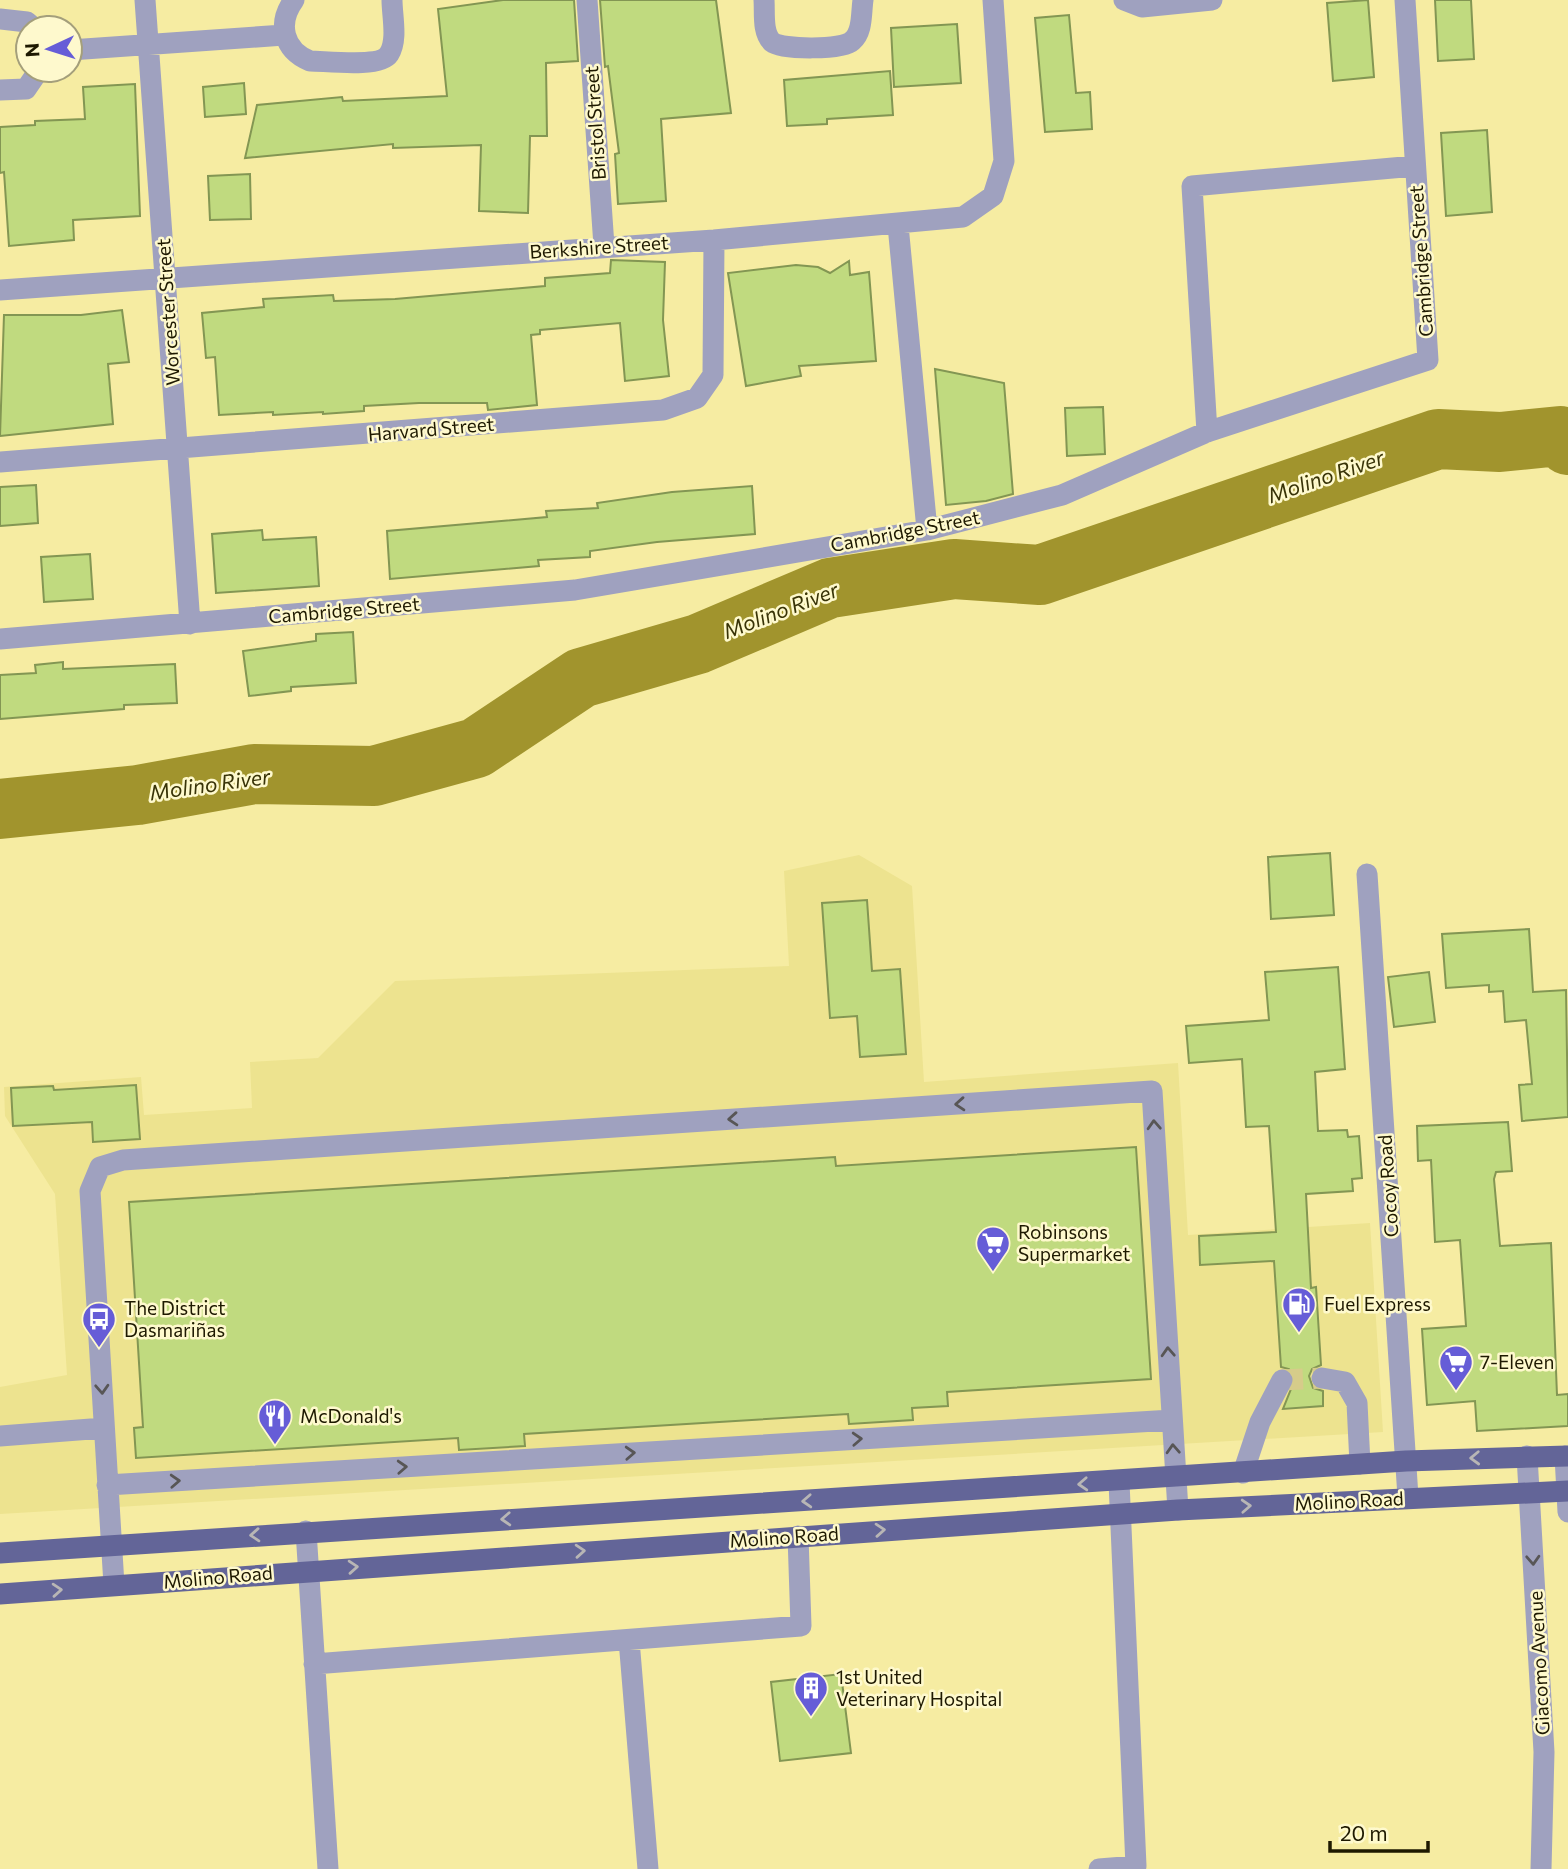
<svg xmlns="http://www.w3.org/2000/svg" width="1568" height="1869" font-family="Commissioner,sans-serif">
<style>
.built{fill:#ede38f}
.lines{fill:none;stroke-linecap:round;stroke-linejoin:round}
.river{stroke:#a1942d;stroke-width:60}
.building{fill:#c0da7f;stroke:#839653;stroke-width:2}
.minor-tunnel{stroke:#d6cc8a;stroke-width:21;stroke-dasharray:21 10;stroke-linecap:butt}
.minor{stroke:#9fa1bf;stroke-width:21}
.major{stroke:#636598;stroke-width:21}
.oneway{stroke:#585656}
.oneway2{stroke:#b8b6b5}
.labels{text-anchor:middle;stroke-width:5;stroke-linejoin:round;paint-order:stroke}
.street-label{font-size:19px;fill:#1e1900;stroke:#fef9cd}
.poi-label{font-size:19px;fill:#1e1900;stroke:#fef9cd;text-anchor:start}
.water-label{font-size:21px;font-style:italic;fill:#383307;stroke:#fef9cd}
</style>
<rect width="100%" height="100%" fill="#f6eca2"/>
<path class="built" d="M859,855L912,886L924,1082L1178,1063L1188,1235L1370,1223L1383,1432L0,1514V1387L67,1375L55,1194L5,1116L4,1087L141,1077L144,1115L252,1108L250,1062L318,1058L395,981L789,966L784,871Z"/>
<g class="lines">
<path class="river" d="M0,809L138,795L254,774L374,776L476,748L581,678L698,644L830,588L954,569L1040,575L1438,439L1500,442L1560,436L1568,445"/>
</g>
<path class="building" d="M503,0H574L578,61L546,63L547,136H530L528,213L479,211L481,145L393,148V144L245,158L257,105L342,97L343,101L447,96L438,9Z
M600,0H716L731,113L661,119L666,201L618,204L615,154L619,153L608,66L605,67Z
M1368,0L1374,77L1333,81L1327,3Z
M1435,0H1471L1474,59L1438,61Z
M1069,15L1076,93L1090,92L1092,129L1045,132L1035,18Z
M957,24L961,83L894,87L891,28Z
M890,71L893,115L827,119V124L787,126L784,80Z
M244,83L246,114L205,117L203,87Z
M135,84L140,216L73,220L74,240L9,246L4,172L0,173V127L35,125V121L85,119L83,87Z
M1487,130L1492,212L1446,216L1441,133Z
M250,174L251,219L210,220L208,176Z
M611,260L665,262L663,320L669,376L625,381L620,323L540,330V334L531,335L537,405L488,410L487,403H419L364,406V411L323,414V412L273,415V412L219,415L215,357L206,358L202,313L264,307L263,299L333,295L334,301L395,299L545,286V278L610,273Z
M849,261L850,275L869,272L876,361L799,366L801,376L746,386L728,273L796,265L818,267L830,273Z
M122,310L129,362L108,364L113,424L0,436L4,315H81Z
M935,369L1004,383L1013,494L986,501L946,505Z
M1103,407L1105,454L1067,456L1065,408Z
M36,485L38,523L0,526V487Z
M752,486L755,534L657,542L590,551V557L538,560L539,566L390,579L387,531L547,517L546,511L598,508L597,503L672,492Z
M262,530L263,540L316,537L319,586L216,593L212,534Z
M90,554L93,599L44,602L41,557Z
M353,632L356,683L291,687V691L249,696L243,651L316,641V634Z
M63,662V669L175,664L177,703L124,705V709L0,719V675L36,673L35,665Z
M1330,853L1334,915L1271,919L1268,857Z
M867,900L872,971L900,969L906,1054L860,1057L857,1016L830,1018L822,903Z
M1529,929L1533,992L1566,990L1568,1117L1522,1121L1519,1085L1532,1084L1526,1020L1505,1022L1503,991L1489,992V985L1446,988L1442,934Z
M1338,967L1345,1069L1315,1072L1318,1131L1347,1130L1348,1137L1359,1136L1362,1178L1352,1179L1353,1191L1306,1194L1311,1288L1316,1287L1321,1365L1312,1369L1309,1376L1313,1388L1323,1391V1406L1283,1409L1295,1379L1289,1369L1281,1367L1274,1261L1200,1265L1199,1236L1276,1232L1269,1126L1246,1127L1242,1059L1189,1063L1186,1026L1269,1020L1265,972Z
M1429,972L1435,1022L1394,1027L1388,977Z
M136,1085L140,1139L93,1142L92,1122L13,1126L11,1088L53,1086L54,1090Z
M1508,1122L1512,1171L1496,1172L1494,1179L1500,1246L1551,1243L1557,1395L1568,1394V1426L1477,1431L1475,1401L1427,1405L1422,1329L1466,1326L1460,1240L1435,1242L1431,1160L1418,1161L1417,1126Z
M1136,1147L1151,1379L947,1392L948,1406L912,1408L913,1420L849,1424L848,1414L524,1434L525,1446L459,1450L458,1438L136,1458L134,1428L143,1427L129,1202L835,1157L836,1166Z
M841,1674L851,1753L780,1761L771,1682Z"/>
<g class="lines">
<path class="minor-tunnel" d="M1282,1380L1322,1378"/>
<path class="minor" d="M145,0L190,624
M294,0C277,23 283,50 310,61C326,61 380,68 389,54C398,40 392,16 392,0
M587,0L604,246
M764,0C765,13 762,32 772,42C782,50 843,50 852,41C863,32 861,13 863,0
M1124,0L1142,7L1212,0
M0,19L27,22L34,28
M70,50L284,35
M0,90L26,89L39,70
M898,225L927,530
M0,290L714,240L963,217L993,196L1004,161L993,0
M1207,432L1192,186L1415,166
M0,462L663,410L697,398L713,375L714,240
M0,639L575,590L927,530L1062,495L1207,432L1428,360L1405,0
M1367,874L1408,1497
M1322,1378L1345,1382L1357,1403L1360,1464
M0,1436L104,1428
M1527,1456L1544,1752L1541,1869
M1565,1456L1568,1512
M1243,1473L1260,1422L1282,1380
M107,1485L1172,1420
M306,1531L328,1869
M114,1585L90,1191L100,1167L123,1160L1152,1091L1178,1510
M629,1640L648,1869
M314,1664L801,1626L798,1536
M1099,1869L1136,1866L1119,1482"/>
<path class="major" d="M0,1553L1406,1461L1568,1456
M0,1594L1178,1510L1568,1491"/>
</g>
<defs><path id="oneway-chevron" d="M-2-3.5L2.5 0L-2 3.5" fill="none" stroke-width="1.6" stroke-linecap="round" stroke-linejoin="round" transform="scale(1.75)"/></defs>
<g class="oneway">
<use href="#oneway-chevron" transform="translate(960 1104) rotate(176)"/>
<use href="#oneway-chevron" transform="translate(733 1119) rotate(176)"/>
<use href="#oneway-chevron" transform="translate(1154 1125) rotate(-93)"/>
<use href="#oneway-chevron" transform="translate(1168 1352) rotate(-93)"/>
<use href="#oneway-chevron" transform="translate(102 1389) rotate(87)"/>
<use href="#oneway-chevron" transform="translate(857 1439) rotate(-3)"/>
<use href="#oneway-chevron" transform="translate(1173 1449) rotate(-93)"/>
<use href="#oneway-chevron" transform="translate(630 1453) rotate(-3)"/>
<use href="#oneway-chevron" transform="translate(402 1467) rotate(-3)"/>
<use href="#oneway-chevron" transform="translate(175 1481) rotate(-3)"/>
<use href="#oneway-chevron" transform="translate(1533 1560) rotate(87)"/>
</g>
<g class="oneway2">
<use href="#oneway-chevron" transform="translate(1475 1458) rotate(178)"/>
<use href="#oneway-chevron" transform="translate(1083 1484) rotate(177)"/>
<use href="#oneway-chevron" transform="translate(807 1501) rotate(177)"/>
<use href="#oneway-chevron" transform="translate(1246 1506) rotate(-3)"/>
<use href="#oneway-chevron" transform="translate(506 1519) rotate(177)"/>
<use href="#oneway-chevron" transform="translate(880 1530) rotate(-4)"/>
<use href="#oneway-chevron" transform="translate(255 1535) rotate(176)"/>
<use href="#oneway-chevron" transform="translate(580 1551) rotate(-4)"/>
<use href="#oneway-chevron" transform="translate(353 1567) rotate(-4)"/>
<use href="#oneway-chevron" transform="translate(57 1590) rotate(-4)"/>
</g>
<defs>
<g id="supermarket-pin" transform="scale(1.75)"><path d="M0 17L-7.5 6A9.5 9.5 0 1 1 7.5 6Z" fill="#665dd7" stroke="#fef9cd"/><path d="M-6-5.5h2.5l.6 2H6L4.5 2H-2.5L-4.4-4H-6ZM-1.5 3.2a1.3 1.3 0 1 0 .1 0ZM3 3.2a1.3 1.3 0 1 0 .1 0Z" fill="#fff"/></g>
<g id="fuel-pin" transform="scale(1.75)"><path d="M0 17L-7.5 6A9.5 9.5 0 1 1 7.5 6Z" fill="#665dd7" stroke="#fef9cd"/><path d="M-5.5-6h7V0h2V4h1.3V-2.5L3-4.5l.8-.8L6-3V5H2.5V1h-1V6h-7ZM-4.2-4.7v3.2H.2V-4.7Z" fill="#fff"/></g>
<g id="bus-pin" transform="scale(1.75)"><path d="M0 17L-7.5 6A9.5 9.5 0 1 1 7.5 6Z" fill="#665dd7" stroke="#fef9cd"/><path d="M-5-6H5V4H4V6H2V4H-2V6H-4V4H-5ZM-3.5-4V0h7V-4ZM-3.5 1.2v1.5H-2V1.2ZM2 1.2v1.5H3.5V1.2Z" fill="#fff"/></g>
<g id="restaurant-pin" transform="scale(1.75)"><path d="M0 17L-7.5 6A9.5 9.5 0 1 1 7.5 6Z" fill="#665dd7" stroke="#fef9cd"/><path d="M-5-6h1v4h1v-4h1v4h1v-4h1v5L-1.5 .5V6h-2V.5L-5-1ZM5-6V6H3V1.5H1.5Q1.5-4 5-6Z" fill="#fff"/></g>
<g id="building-pin" transform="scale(1.75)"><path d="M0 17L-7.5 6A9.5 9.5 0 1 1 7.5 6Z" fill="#665dd7" stroke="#fef9cd"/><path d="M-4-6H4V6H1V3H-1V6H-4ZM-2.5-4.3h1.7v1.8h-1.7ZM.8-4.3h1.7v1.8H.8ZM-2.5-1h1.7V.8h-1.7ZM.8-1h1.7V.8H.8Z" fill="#fff"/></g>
</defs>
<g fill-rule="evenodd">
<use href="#supermarket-pin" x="993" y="1243"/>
<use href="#fuel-pin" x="1299" y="1304"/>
<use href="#bus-pin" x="99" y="1319"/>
<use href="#supermarket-pin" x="1456" y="1362"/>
<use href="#restaurant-pin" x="275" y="1416"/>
<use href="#building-pin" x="811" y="1688"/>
</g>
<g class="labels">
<g class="street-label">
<text transform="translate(595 123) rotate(-94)" y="7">Bristol Street</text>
<text transform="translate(599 247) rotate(-4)" y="7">Berkshire Street</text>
<text transform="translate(1421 261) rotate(-94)" y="7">Cambridge Street</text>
<text transform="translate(168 312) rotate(-94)" y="7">Worcester Street</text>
<text transform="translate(431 429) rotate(-5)" y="7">Harvard Street</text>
<text transform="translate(905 531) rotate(-11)" y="7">Cambridge Street</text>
<text transform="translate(344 610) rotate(-5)" y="7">Cambridge Street</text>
<text transform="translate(1388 1186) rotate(-94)" y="7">Cocoy Road</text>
<text transform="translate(1349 1501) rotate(-3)" y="7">Molino Road</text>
<text transform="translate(784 1537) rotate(-4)" y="7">Molino Road</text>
<text transform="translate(218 1577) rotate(-5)" y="7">Molino Road</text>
<text transform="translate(1539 1663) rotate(-93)" y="7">Giacomo Avenue</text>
</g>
<g class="poi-label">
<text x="1018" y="1239">Robinsons<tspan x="1018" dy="22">Supermarket</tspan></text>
<text x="1324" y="1311">Fuel Express</text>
<text x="124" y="1315">The District<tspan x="124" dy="22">Dasmariñas</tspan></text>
<text x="1480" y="1369">7-Eleven</text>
<text x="300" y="1423">McDonald's</text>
<text x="836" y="1684">1st United<tspan x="836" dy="22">Veterinary Hospital</tspan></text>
</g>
<g class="water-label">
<text transform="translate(1326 477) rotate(-19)" y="7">Molino River</text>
<text transform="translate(781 611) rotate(-21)" y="7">Molino River</text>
<text transform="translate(210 785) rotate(-8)" y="7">Molino River</text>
</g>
</g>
<g transform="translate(49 49) rotate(266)"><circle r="33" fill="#fef9cd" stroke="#a49f7b" stroke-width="2"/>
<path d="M0-5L12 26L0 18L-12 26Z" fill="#665dd7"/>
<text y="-10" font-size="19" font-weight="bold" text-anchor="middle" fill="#1e1900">N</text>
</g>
<path d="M1330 1841v10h98v-10" fill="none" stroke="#1e1900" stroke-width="3.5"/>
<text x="1340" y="1841" font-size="21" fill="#1e1900" stroke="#fef9cd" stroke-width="5" paint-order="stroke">20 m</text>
</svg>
